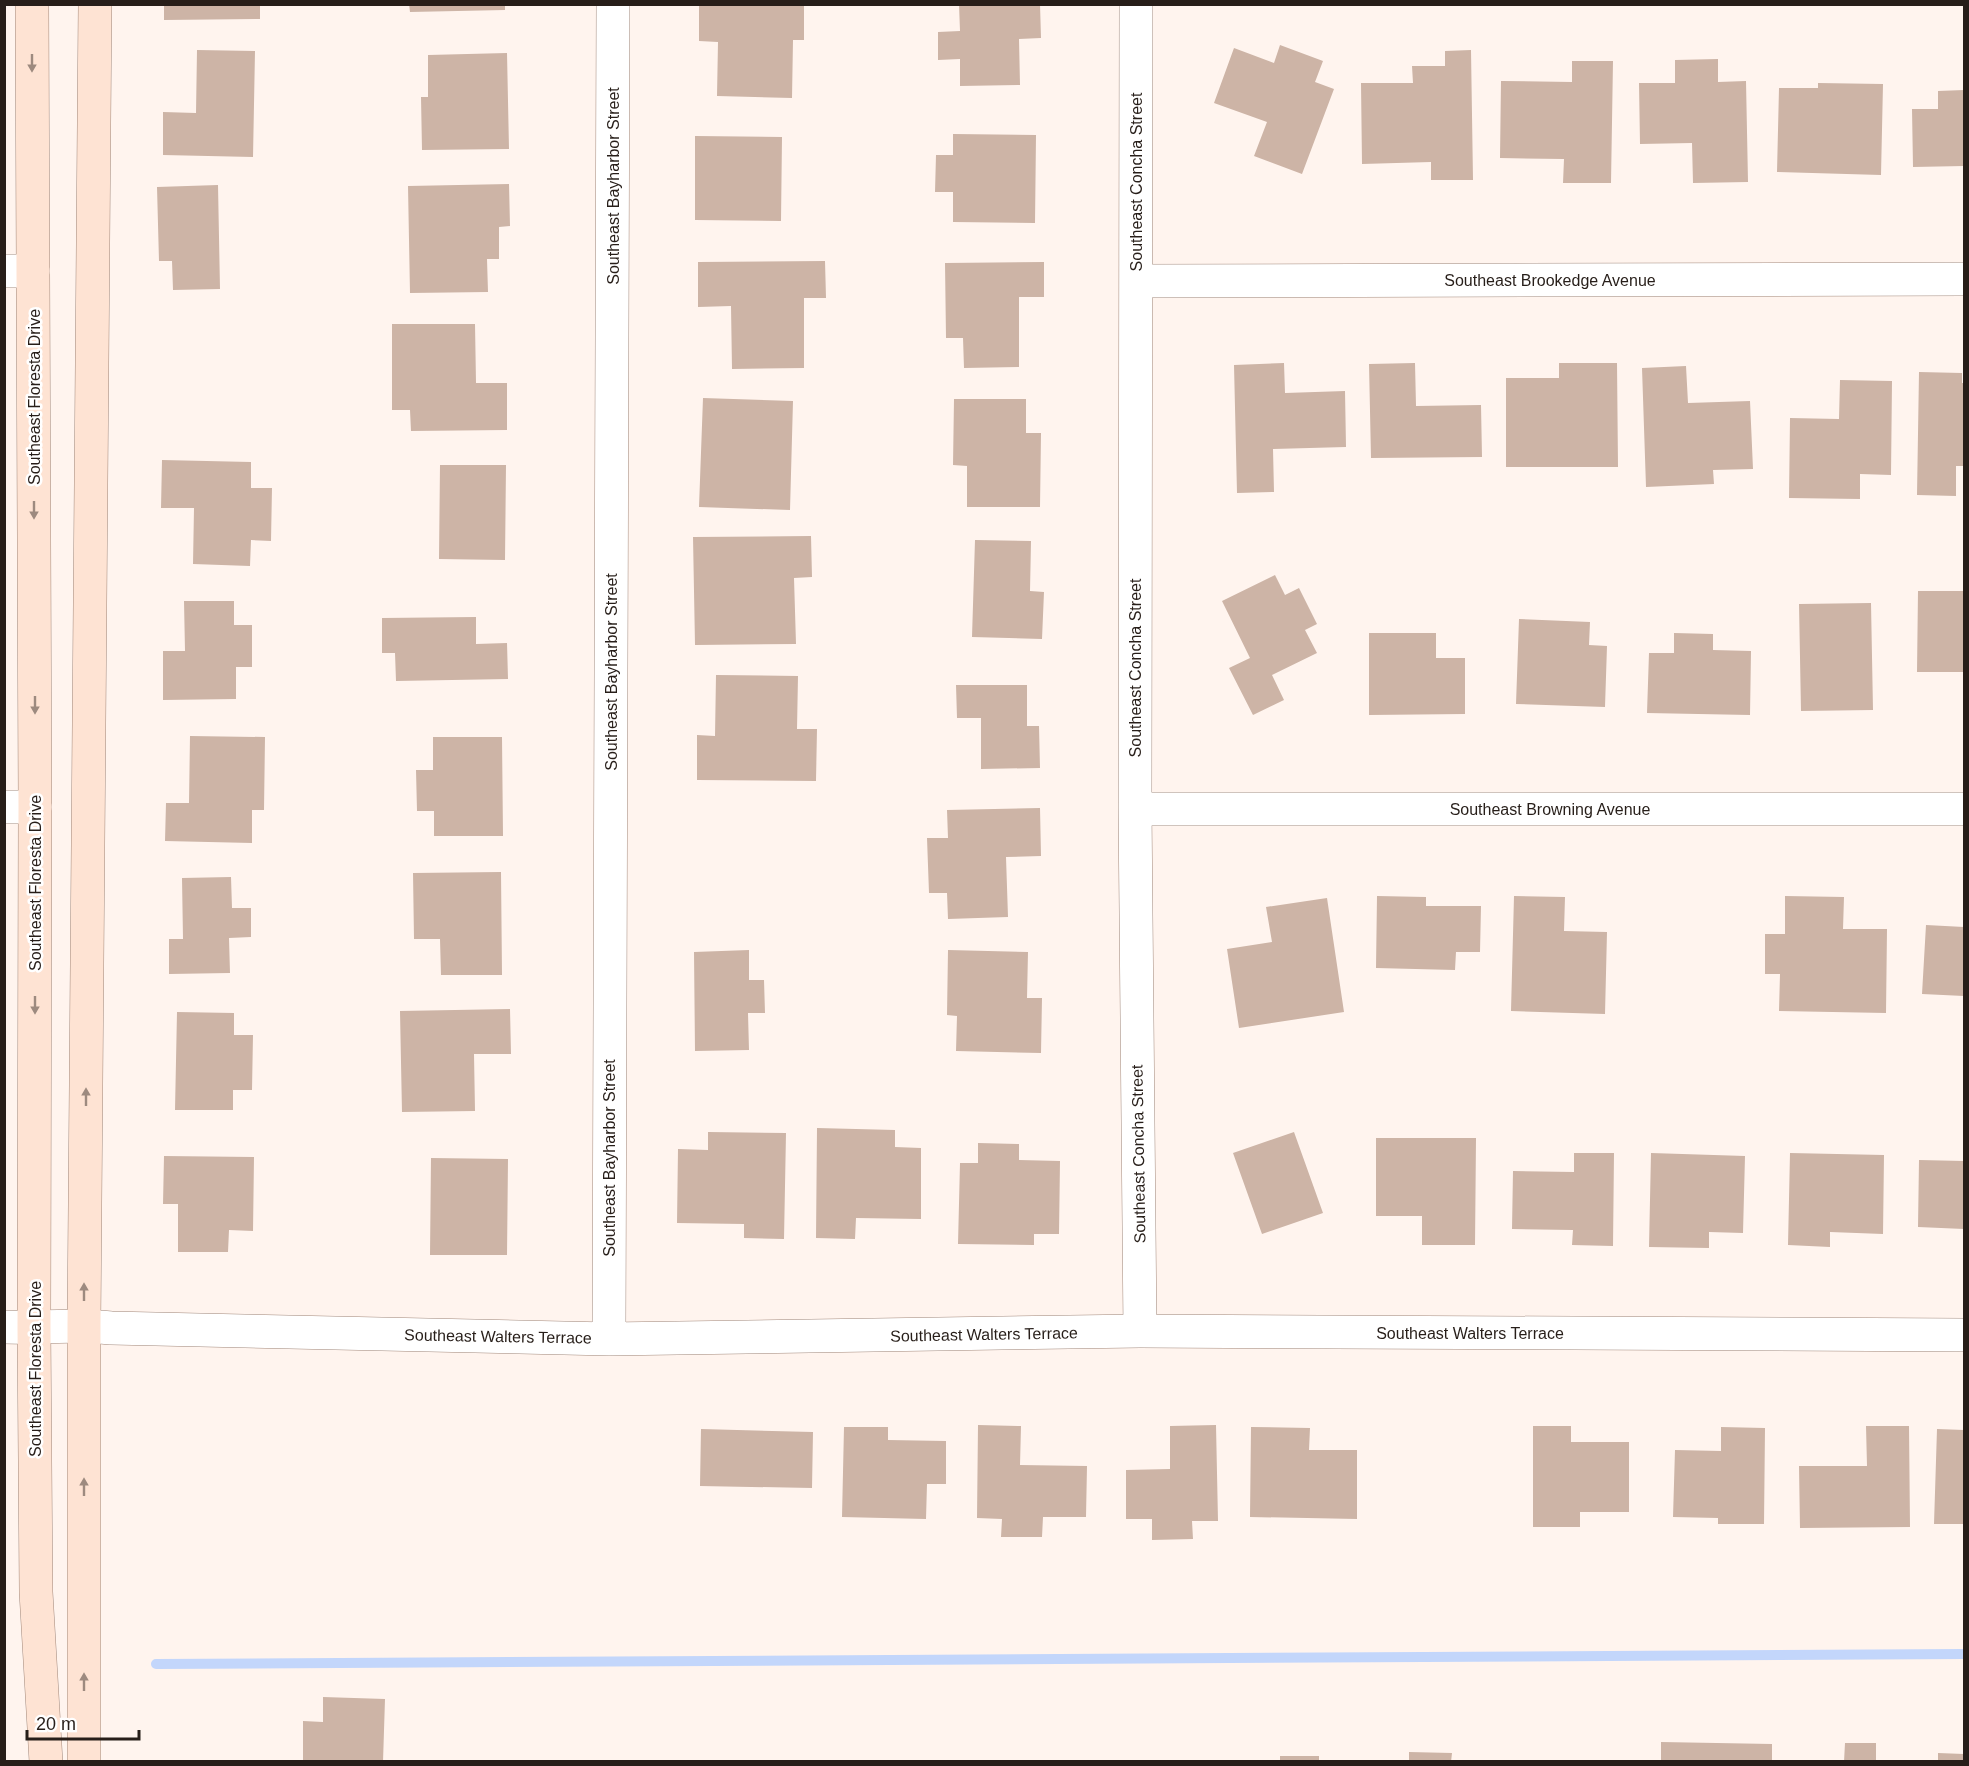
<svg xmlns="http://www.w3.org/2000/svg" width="1969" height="1766" font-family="Helvetica,sans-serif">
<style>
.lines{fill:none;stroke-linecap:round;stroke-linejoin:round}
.stream{stroke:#c3d6fb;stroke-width:10}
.building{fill:#cdb4a6}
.street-casing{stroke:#a1887b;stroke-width:34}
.secondary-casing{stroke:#a1887b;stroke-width:34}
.street{stroke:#fff;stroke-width:33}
.secondary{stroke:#fee3d3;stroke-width:33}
.oneway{fill:#9d8a7f}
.labels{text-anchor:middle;stroke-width:5;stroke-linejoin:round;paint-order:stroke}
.street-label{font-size:16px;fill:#271e19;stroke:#fff}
</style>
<rect width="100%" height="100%" fill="#fff4ee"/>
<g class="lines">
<path class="stream" d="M156,1664L1964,1654"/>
</g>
<path class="building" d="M164,4H260V19L164,20Z
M409,4H505V10L410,12Z
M699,4H804V40H793L792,98L717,96L718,42L699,41Z
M959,4H1040L1041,38L1019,39L1020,85L960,86V59L938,60V32L960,31Z
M1280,45L1323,61L1315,82L1334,89L1302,174L1254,156L1267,122L1214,103L1234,48L1274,63Z
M197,50L255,51L253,157L163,155V112L196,113Z
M1471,50L1473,180H1431V162L1362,164L1361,83H1413L1412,66H1445V51Z
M507,53L509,149L422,150L421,97H428V55Z
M1718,59V82L1746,81L1748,182L1693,183L1692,143L1640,144L1639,83H1675V60Z
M1572,61H1613L1611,183H1563L1564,159L1500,158L1501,81L1572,82Z
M1818,83L1883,84L1881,175L1777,172L1779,88H1818Z
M1964,90V166L1913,167L1912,109H1938V91Z
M953,134L1036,135L1035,223L953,222V192H935L936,155H953Z
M695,136L782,137L781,221L695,220Z
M509,184L510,226L499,227V259H487L488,292L410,293L408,186Z
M218,185L220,289L173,290L172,261H159L157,187Z
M825,261L826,298H804V368L732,369L731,306L698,307V262Z
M1044,262V297H1019V367L964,368L963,338H946L945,263Z
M392,324H475L476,383H507V430L411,431L410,410H392Z
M1284,363L1285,393L1345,391L1346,447L1273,449L1274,492L1237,493L1234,365Z
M1415,363L1416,406L1481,405L1482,457L1371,458L1369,364Z
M1559,363H1617L1618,467H1506V378H1559Z
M1686,366L1688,403L1750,401L1753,469L1713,470L1714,484L1646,487L1642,368Z
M1919,372L1962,373V383H1964V466H1956V496L1917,495Z
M1840,380L1892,381L1891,475L1860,474V499L1789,498L1790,418L1839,419Z
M703,398L793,401L790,510L699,507Z
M954,399H1026V433H1041L1040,507H967V466L953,465Z
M162,460L251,462V488H272L271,541L251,540L250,566L193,564L194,508H161Z
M440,465H506L505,560L439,559Z
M811,536L812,577L794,578L796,644L695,645L693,537Z
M975,540L1031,541L1030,591L1044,592L1042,639L972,637Z
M1275,575L1285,595L1299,588L1317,624L1305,630L1317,653L1272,675L1284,700L1253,715L1229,668L1250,658L1222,601Z
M1918,591H1964V672H1917Z
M184,601H234V625H252V667H236V699L163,700V651H185Z
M1871,603L1873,710L1801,711L1799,604Z
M476,617V644L507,643L508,679L396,681L395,653H382V618Z
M1519,619L1590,622L1589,645L1607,646L1605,707L1516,704Z
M1369,633H1436V658H1465V714L1369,715Z
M1674,633L1713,634V650L1751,651L1750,715L1647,713L1649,653H1674Z
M716,675L798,676L797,729H817L816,781L697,780V735L715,736Z
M956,685H1027V726H1039L1040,768L981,769V718H957Z
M190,736L265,737L264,810H252V843L165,841L166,803H189Z
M433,737H502L503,836H434V811H417L416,770H433Z
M1040,808L1041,856L1006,857L1008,917L948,919L947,893H929L927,838H948L947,810Z
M501,872L502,975H441L440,939H414L413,873Z
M231,877L232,908H251V937L229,938L230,973L169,974V939H183L182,878Z
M1377,896L1426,897V906H1481L1480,952H1456L1455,970L1376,968Z
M1514,896L1565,897L1564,931L1607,932L1605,1014L1511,1011Z
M1785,896L1844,897L1843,929H1887L1886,1013L1779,1011L1780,974H1765V934H1785Z
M1327,898L1344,1012L1239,1028L1227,949L1272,942L1266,907Z
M1926,925L1964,927V996L1922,994Z
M749,950V980H764L765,1013H748L749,1050L695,1051L694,952Z
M948,950L1028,952L1027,998H1042L1041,1053L956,1051L957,1016L947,1015Z
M510,1009L511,1054H474L475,1111L402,1112L400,1011Z
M177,1012L234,1013V1035H253L252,1090H233V1110H175Z
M817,1128L895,1130V1147L921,1148V1219L856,1218L855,1239L816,1238Z
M708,1132L786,1133L784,1239L744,1238V1224L677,1223L678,1149L708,1150Z
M1294,1132L1323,1213L1262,1234L1233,1153Z
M1376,1138H1476L1475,1245H1422V1216H1376Z
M978,1143L1019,1144V1160L1060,1161L1059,1234H1034V1245L958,1244L960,1163H978Z
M1574,1153H1614L1613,1246L1572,1245L1573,1230L1512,1229L1513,1171L1574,1172Z
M1651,1153L1745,1156L1743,1233L1709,1232V1248L1649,1247Z
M1790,1153L1884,1155L1883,1234L1830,1232V1247L1788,1245Z
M164,1156L254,1157L253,1231L229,1230L228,1252H178V1204H163Z
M431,1158L508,1159L507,1255H430Z
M1919,1160L1964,1161V1229L1918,1227Z
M978,1425L1021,1426L1020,1465L1087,1466L1086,1517H1043L1042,1537H1001L1002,1519L977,1518Z
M1216,1425L1218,1521H1192L1193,1539L1152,1540V1519H1126V1470L1170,1469V1426Z
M1533,1426H1571V1442H1629V1512H1580V1527H1533Z
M1866,1426H1909L1910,1527L1800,1528L1799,1466H1867Z
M844,1427H888V1440L946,1441V1484H927L926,1519L842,1517Z
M1251,1427L1310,1428L1309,1450H1357V1519L1250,1517Z
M1721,1427L1765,1428L1764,1524H1718V1518L1673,1517L1675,1450L1721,1451Z
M701,1429L813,1432L812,1488L700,1486Z
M1937,1429L1964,1430V1524H1934Z
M323,1697L385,1699L383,1762H303V1721L323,1722Z
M1661,1742L1772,1744V1762H1661Z
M1845,1743H1876V1762H1844Z
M1409,1752L1452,1753L1451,1762H1409Z
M1938,1753L1964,1754V1762H1938Z
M1280,1756H1319V1762H1280Z"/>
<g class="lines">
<g class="street-casing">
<path id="street" d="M1136,4L1135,809L1140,1331
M4,271H33
M1136,281L1964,279
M4,807H35
M1135,809H1964
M4,1327C40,1328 75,1324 111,1328L609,1339L1140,1331L1964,1335
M609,1339L613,4"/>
</g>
<g class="secondary-casing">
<path id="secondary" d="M32,4L35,807L34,1328L36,1592L46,1762
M84,1762V1325L95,4"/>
</g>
<use href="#street" class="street"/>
<use href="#secondary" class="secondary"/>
</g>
<defs><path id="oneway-solid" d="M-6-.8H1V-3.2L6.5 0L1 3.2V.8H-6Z" transform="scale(1.5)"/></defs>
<g class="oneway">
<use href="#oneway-solid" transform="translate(32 63) rotate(90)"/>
<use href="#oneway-solid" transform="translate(34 510) rotate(90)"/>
<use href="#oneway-solid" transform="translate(35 705) rotate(90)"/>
<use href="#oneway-solid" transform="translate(35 1005) rotate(90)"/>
<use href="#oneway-solid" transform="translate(86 1097) rotate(-90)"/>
<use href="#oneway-solid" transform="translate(84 1292) rotate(-90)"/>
<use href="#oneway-solid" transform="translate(84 1487) rotate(-90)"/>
<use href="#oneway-solid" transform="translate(84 1682) rotate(-90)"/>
</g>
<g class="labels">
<g class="street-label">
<text transform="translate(1136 182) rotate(-90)" y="6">Southeast Concha Street</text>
<text transform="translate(613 186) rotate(-90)" y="6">Southeast Bayharbor Street</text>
<text x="1550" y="286">Southeast Brookedge Avenue</text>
<text transform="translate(34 397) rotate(-90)" y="6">Southeast Floresta Drive</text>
<text transform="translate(1135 668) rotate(-90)" y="6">Southeast Concha Street</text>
<text transform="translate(611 672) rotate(-90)" y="6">Southeast Bayharbor Street</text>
<text x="1550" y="815">Southeast Browning Avenue</text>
<text transform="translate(35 883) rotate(-90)" y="6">Southeast Floresta Drive</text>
<text transform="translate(1138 1154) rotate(-91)" y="6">Southeast Concha Street</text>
<text transform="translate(609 1158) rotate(-90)" y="6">Southeast Bayharbor Street</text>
<text x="1470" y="1339">Southeast Walters Terrace</text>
<text transform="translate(984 1334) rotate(-1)" y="6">Southeast Walters Terrace</text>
<text transform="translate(498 1336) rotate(1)" y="6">Southeast Walters Terrace</text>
<text transform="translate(35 1369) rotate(-90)" y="6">Southeast Floresta Drive</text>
</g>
</g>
<rect width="1969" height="1766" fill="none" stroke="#271e19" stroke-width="12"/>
<path d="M27 1730v9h112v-9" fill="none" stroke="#271e19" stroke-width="3"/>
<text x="36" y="1730" font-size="18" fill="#271e19" stroke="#ffffff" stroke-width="4.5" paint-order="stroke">20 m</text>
</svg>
